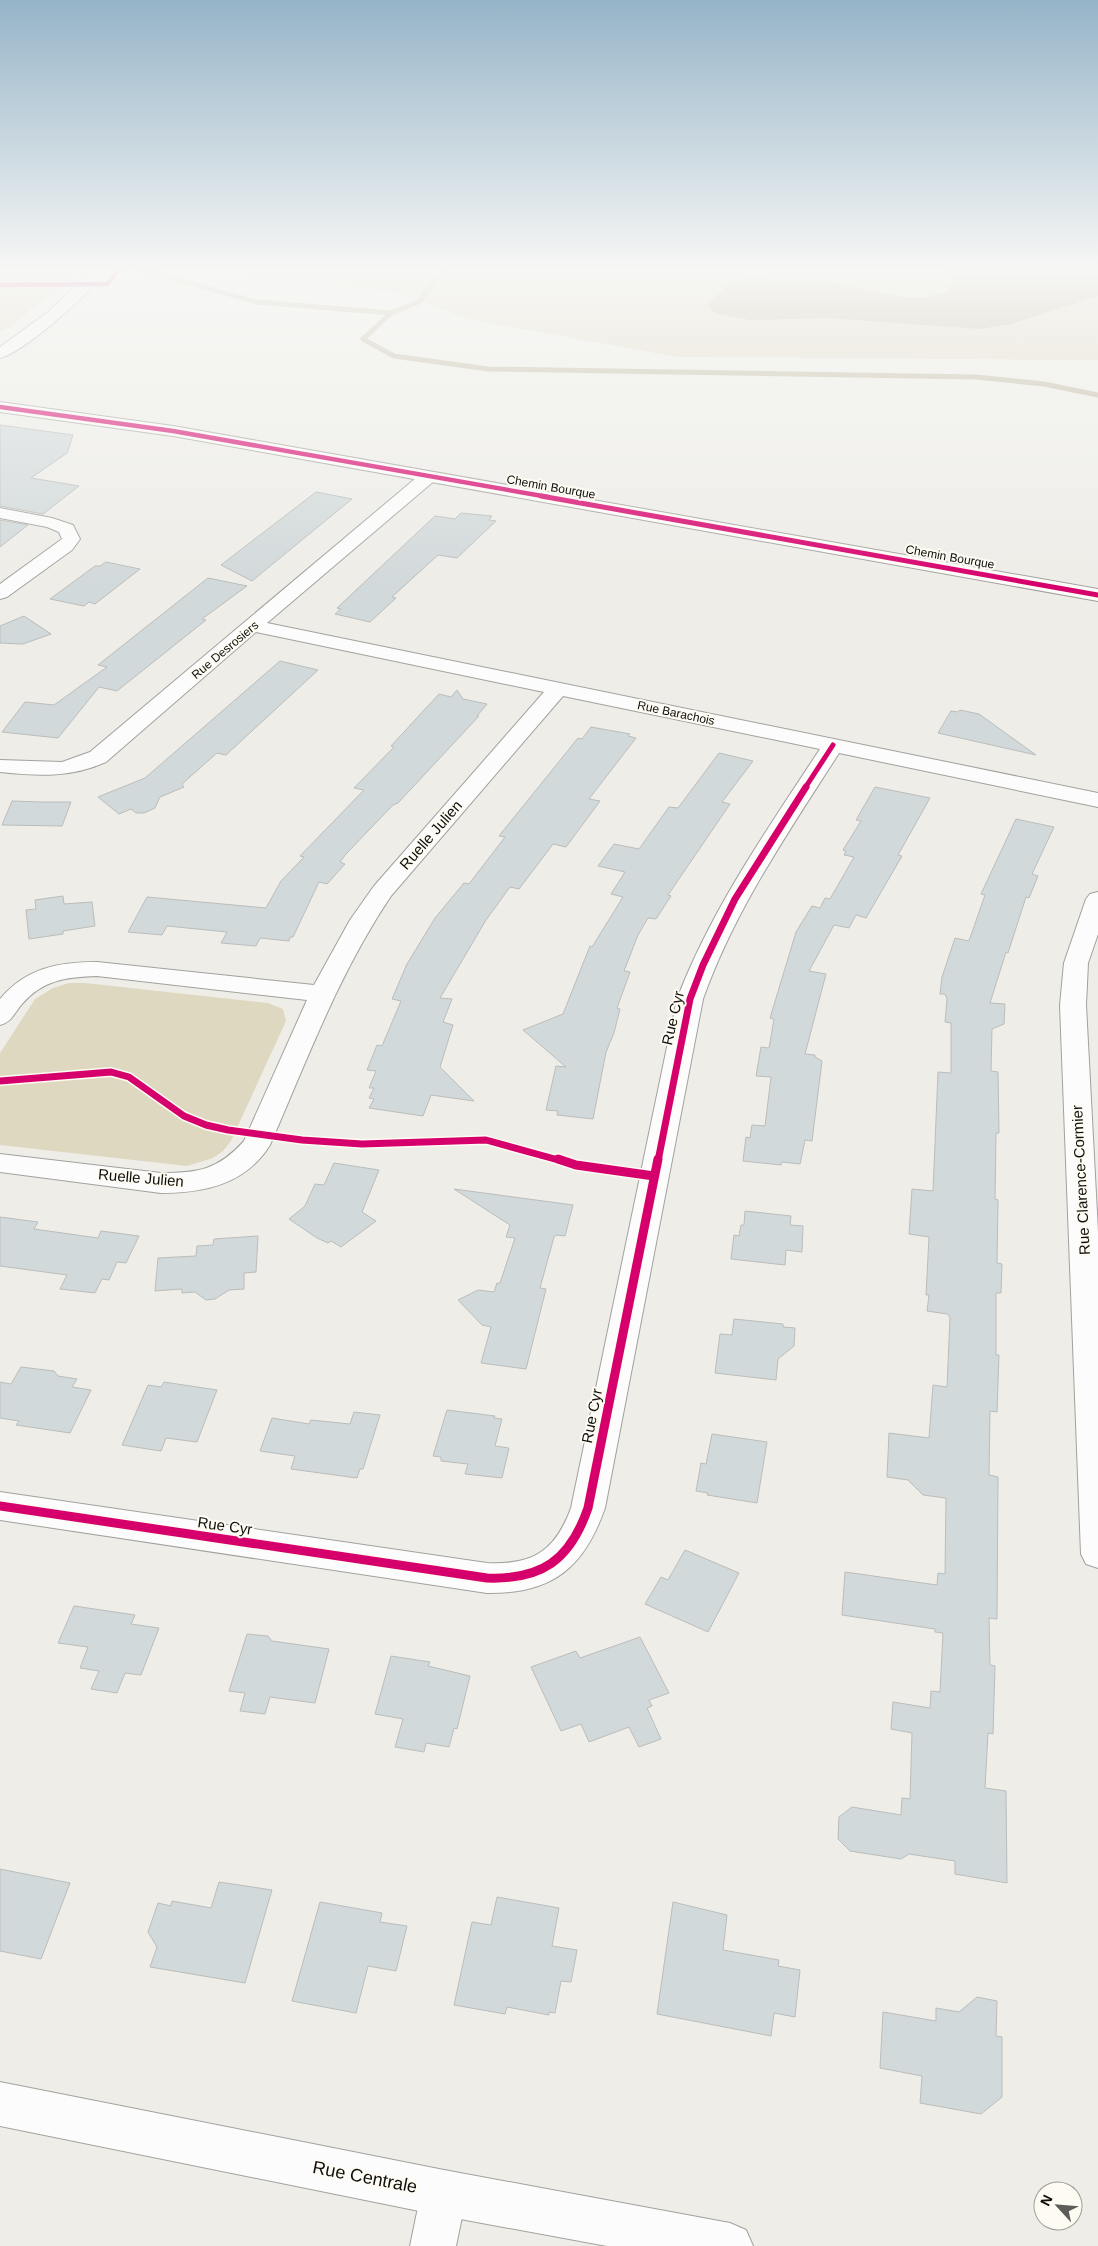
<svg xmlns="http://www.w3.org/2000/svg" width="1098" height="2246" font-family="Helvetica,sans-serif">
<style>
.green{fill:#dfd8c0}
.water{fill:#bcb398}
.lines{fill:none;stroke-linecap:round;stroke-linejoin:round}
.stream{stroke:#bcb398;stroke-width:5}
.building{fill:#d2d9da;stroke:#bbbdbb}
.minor-casing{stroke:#a2a19d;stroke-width:2}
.tertiary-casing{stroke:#a2a19d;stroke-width:2}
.minor{fill:#fcfcfc;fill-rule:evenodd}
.tertiary{fill:#fcfcfc;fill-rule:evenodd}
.cycleway-far3-casing{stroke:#fefbf2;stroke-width:6}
.cycleway-far2-casing{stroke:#fefbf2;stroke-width:8}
.cycleway-far1-casing{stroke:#fefbf2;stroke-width:10}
.cycleway-casing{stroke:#fefbf2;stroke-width:12}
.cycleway-far3{stroke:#d6006c;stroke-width:4.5}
.cycleway-far2{stroke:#d6006c;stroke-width:5}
.cycleway-far1{stroke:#d6006c;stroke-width:7}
.cycleway{stroke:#d6006c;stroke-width:9}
.labels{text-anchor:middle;stroke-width:4;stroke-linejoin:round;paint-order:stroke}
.far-street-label{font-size:12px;fill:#0f0e0b;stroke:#fefbf2}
.street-label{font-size:15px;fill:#0f0e0b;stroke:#fefbf2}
.near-street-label{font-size:18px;fill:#0f0e0b;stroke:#fefbf2}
</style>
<rect width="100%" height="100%" fill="#eeede8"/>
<path class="green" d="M0,270H70L71,275L61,281L0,283Z
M214,270H1098V360L677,357L468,319L399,293Z
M44,285L62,287L61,290L38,303L11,327L0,331V286Z
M69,983H85L268,1003L283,1009L286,1021L231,1141L223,1151L213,1158L187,1166L0,1145V1053L35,999L53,988Z"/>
<path class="water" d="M942,270H1098V296L1011,324L979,329L827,318L750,320L722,315L712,311L708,304L729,284L751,278L840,284L902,297L923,298L948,291L952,283L951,277Z"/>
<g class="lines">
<path class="stream" d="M142,270L257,302L391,313
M446,270L434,278L421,301L391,313L363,339L394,356L488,369L976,377L1044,384L1098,395"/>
</g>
<path class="building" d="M0,425L73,435L67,453L31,478L79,486L43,514L0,506Z
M316,492L352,499L252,581L221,565Z
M461,513L492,516L489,520L496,521L457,558L438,555L392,597L396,598L370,622L335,614L341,609L337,608L435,516L455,519Z
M0,520L28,525L0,547Z
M106,562L140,569L95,604L89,602L84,606L50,599L95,566H100Z
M208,578L247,586L202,619L206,620L117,691L99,687L58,738L2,732L25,702L54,705L107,667L98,665Z
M24,616L51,634L23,644L0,643V626Z
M280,661L318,670L226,755L217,753L182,784L184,787L160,797L155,808L144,813H136L131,809L119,814L98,797L145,778Z
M457,690L463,699L487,704L477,716H479L398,803L393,805L346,854L340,862L345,864L327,884L319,882L293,937H290L289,941L260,938L256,946L221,943L227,932L167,926L162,935L128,932L147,897L266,908L281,881L304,857L300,856L364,790L354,788L394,747L391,746L439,694L451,697Z
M960,710L979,714L1036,755L938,733L951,711L958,712Z
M591,727L630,734L628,736L636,738L589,799L600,801L566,847L553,844L519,889L510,887L486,920L440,998L452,999L443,1022L453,1025L440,1067L474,1101L431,1095L423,1116L369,1108L374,1099L369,1098L374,1088H369L376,1071L367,1070L377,1045L382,1046L401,1001L392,999L407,964L435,918L464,883L469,884L505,837L499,836L578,738L582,739Z
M719,753L753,761L722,802L730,804L668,895L671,896L656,919L648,918L638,935L624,971L630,972L617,1008L620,1009L614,1033L606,1052L593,1119L557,1115L558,1111L546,1110L556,1066L566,1067L523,1030L563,1014L590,946L592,947L623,897L611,894L625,872L598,866L614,844L639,849L669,807L678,808Z
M875,787L930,798L898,855L902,856L866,918L856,915L849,928L834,925L809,971L826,974L805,1054L815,1055V1057L822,1061L812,1141L805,1140L800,1164L782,1162L781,1165L743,1161L746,1137L750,1138L752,1125L765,1126L771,1077L756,1076L761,1047L769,1048L774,1019L770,1018L796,932L812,906L820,908L825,898L830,899L854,857L844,855L846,851L843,850L861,821L856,820Z
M12,801L40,802H71L62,826L2,825Z
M1016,819L1054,827L1032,874L1038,876L1029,898L1026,897L1008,953L1006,952L990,1003L1005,1004L1004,1024L992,1029L991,1071L998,1072L999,1133H996L995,1199L998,1200L997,1263L1002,1264L1001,1293H996V1355H999L997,1412L990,1411L989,1475L998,1477L997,1619L989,1618L990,1665L995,1666L993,1734L988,1733L985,1788L1006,1791L1007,1883L955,1874V1861L909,1854L901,1859L850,1851L838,1839L839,1817L852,1807L901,1815L902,1798L910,1799L912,1733L891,1729L893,1702L930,1708L931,1691L940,1692L943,1633L935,1632V1629L842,1615L845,1572L937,1585L938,1573L945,1574L946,1498L923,1495L908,1480L887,1477L889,1433L929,1438L933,1385L947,1387L950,1317L947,1314L927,1311L929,1295H926L929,1237L909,1234L912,1189L933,1191L938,1072L951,1073V1023L945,1022L947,999L945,994H940L942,977L955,938L969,941L985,895L981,894Z
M63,896L64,904L92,902L95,926L63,931V934L29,939L26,910L36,909L35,900Z
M334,1163L379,1170L362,1212L376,1221L341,1247L331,1241L328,1243L317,1238L289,1219L305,1206L315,1184L324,1185Z
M454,1189L573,1205L565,1236L556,1235L554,1237L540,1288L546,1289L526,1369L481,1363L491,1327L482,1325L458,1300L478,1290L494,1292L497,1283H500L515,1238L506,1237L510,1225Z
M745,1211L791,1216L790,1225L803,1226L802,1252L786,1250L785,1265L731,1259L734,1235L739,1236L741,1225H744Z
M0,1217L38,1222L34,1229L98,1238L101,1231L139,1236L126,1263L117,1262L109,1280L102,1279L95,1293L60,1289L67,1275L0,1266Z
M258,1236L256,1272L244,1273V1289L229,1290L215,1299L206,1300L195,1292L182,1293V1289L155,1291L158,1258L196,1256L197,1246L213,1245L214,1239Z
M734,1319L783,1324V1327L795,1328L794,1346L778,1359L776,1380L715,1373L720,1334L732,1335Z
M21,1367L54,1371L58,1376L77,1379L72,1387L91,1390L70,1433L16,1425L19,1421L0,1418V1382L11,1384Z
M164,1382L217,1390L197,1442L166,1438L161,1451L122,1445L148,1385L161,1387Z
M447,1410L495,1416L494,1418L502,1419L495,1446L509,1448L502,1478L465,1474L468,1464L441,1461V1457L433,1456Z
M354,1412L380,1415L363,1469H360L357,1478L291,1469L295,1456L260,1451L272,1418L309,1424L311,1420L350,1424Z
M712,1434L767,1442L757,1503L707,1495L708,1493L696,1491L701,1463L706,1464Z
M685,1550L739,1573L708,1632L645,1604L661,1577L668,1580Z
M74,1606L135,1615L131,1624L159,1628L141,1675L125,1673L117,1693L91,1689L99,1671L80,1668L88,1647L58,1643Z
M247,1634L268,1636L272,1641L329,1649L315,1703L270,1697L265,1714L240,1711L245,1693L229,1691Z
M640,1637L669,1693L649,1700L652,1706L647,1708L661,1739L639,1747L629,1727L589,1742L581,1724L561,1731L531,1667L576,1651L580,1658Z
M391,1656L430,1662L428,1666L470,1676L457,1729L454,1728L449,1747L426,1743L424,1752L395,1747L403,1719L375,1714Z
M0,1869L70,1883L41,1959L0,1951Z
M219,1882L272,1890L245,1983L150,1967L157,1947L148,1932L158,1903L171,1906L172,1901L211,1908Z
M497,1897L559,1908L552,1946L577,1950L571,1982L561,1981L555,2013L549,2012V2015L507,2007L505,2014L454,2005L472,1922L491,1925Z
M320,1902L382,1913L380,1922L407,1926L396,1971L368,1966L356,2013L292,2001Z
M673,1902L727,1915L723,1950L779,1960L778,1966L800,1970L795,2017L774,2013L771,2036L657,2014Z
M977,1997L997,2001L996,2036L1002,2037V2097L981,2114L920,2103L922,2076L880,2068L883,2012L936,2021V2008L959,2012Z"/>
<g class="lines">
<g class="minor-casing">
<path id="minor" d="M93,270H107C91,292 25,352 0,358V347L48,312Z
M428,472L434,473L436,477L434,481L267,623L1098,793V807L839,753C788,833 735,909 703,999L605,1508C584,1568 552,1594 487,1593L0,1520V1492L487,1563C532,1565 555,1552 571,1508L677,999C712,908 767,830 820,749L563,696L391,896C339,973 307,1060 270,1145C246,1184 204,1193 161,1193L0,1172V1154L161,1173C198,1173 218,1170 244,1141L307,1000L97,976C66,977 43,980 22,1004C14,1013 12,1022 0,1025V999C26,968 58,962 97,962L314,985L350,920L374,886L544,692L256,632L106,762C71,778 37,776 0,772V760L62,762L90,752L422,473Z
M0,508L52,518L73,525L80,539L72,550L7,597L0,599V584L62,539L59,532L47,527L0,518Z
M1098,892V934L1088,963L1086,1005L1098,1232V1568L1086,1564L1081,1554L1060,1005L1064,963L1086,899L1090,894Z
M444,2170L460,2177L467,2193L456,2246H410L421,2193L428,2177Z"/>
</g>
<g class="tertiary-casing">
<path id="tertiary" d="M0,402L173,426L1098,589V601L173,436L0,412Z
M0,2082L444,2170L730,2223L746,2230L753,2246H607L444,2216L0,2126Z"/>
</g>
<use href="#minor" class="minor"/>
<use href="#tertiary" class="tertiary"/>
<g class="cycleway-far3-casing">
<path id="cycleway-far3" d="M0,285L107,284L119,270
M0,407L173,431L548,497"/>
</g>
<g class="cycleway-far2-casing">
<path id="cycleway-far2" d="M541,496L1098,595
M805,788L833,745"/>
</g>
<g class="cycleway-far1-casing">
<path id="cycleway-far1" d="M0,1081L111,1072L129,1077L184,1116L206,1125L228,1130L302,1140L362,1144L486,1140L562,1161
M658,1161L690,999L703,965L735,899L806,787"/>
</g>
<g class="cycleway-casing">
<path id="cycleway" d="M558,1159L576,1165L654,1176
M0,1506L487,1578C542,1580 570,1560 588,1508L658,1159"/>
</g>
<use href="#cycleway-far3" class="cycleway-far3"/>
<use href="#cycleway-far2" class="cycleway-far2"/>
<use href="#cycleway-far1" class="cycleway-far1"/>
<use href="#cycleway" class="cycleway"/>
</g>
<linearGradient id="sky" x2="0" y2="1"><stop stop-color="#96b4c8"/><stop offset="0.46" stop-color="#f7f7f5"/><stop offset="1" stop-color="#f7f7f5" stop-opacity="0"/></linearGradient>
<rect width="1098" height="584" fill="url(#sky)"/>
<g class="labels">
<g class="far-street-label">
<text transform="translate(551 487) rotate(10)" y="4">Chemin Bourque</text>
<text transform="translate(950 557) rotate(10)" y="4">Chemin Bourque</text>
<text transform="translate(225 650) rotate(-40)" y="4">Rue Desrosiers</text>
<text transform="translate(676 713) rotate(12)" y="4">Rue Barachois</text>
</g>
<g class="street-label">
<text transform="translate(431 835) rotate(-49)" y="5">Ruelle Julien</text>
<text transform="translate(673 1018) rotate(-77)" y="5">Rue Cyr</text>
<text transform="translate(141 1178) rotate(5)" y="5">Ruelle Julien</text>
<text transform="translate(1081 1180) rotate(-93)" y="5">Rue Clarence-Cormier</text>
<text transform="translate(592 1416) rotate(-79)" y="5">Rue Cyr</text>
<text transform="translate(225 1526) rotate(8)" y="5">Rue Cyr</text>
</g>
<g class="near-street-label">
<text transform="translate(365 2177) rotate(11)" y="6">Rue Centrale</text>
</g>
</g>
<g transform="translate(1058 2206) rotate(296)"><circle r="24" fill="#fefbf2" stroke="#9e9c96"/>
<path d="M0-4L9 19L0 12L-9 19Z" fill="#5d5c58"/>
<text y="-8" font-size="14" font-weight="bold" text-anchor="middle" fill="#0f0e0b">N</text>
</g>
</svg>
